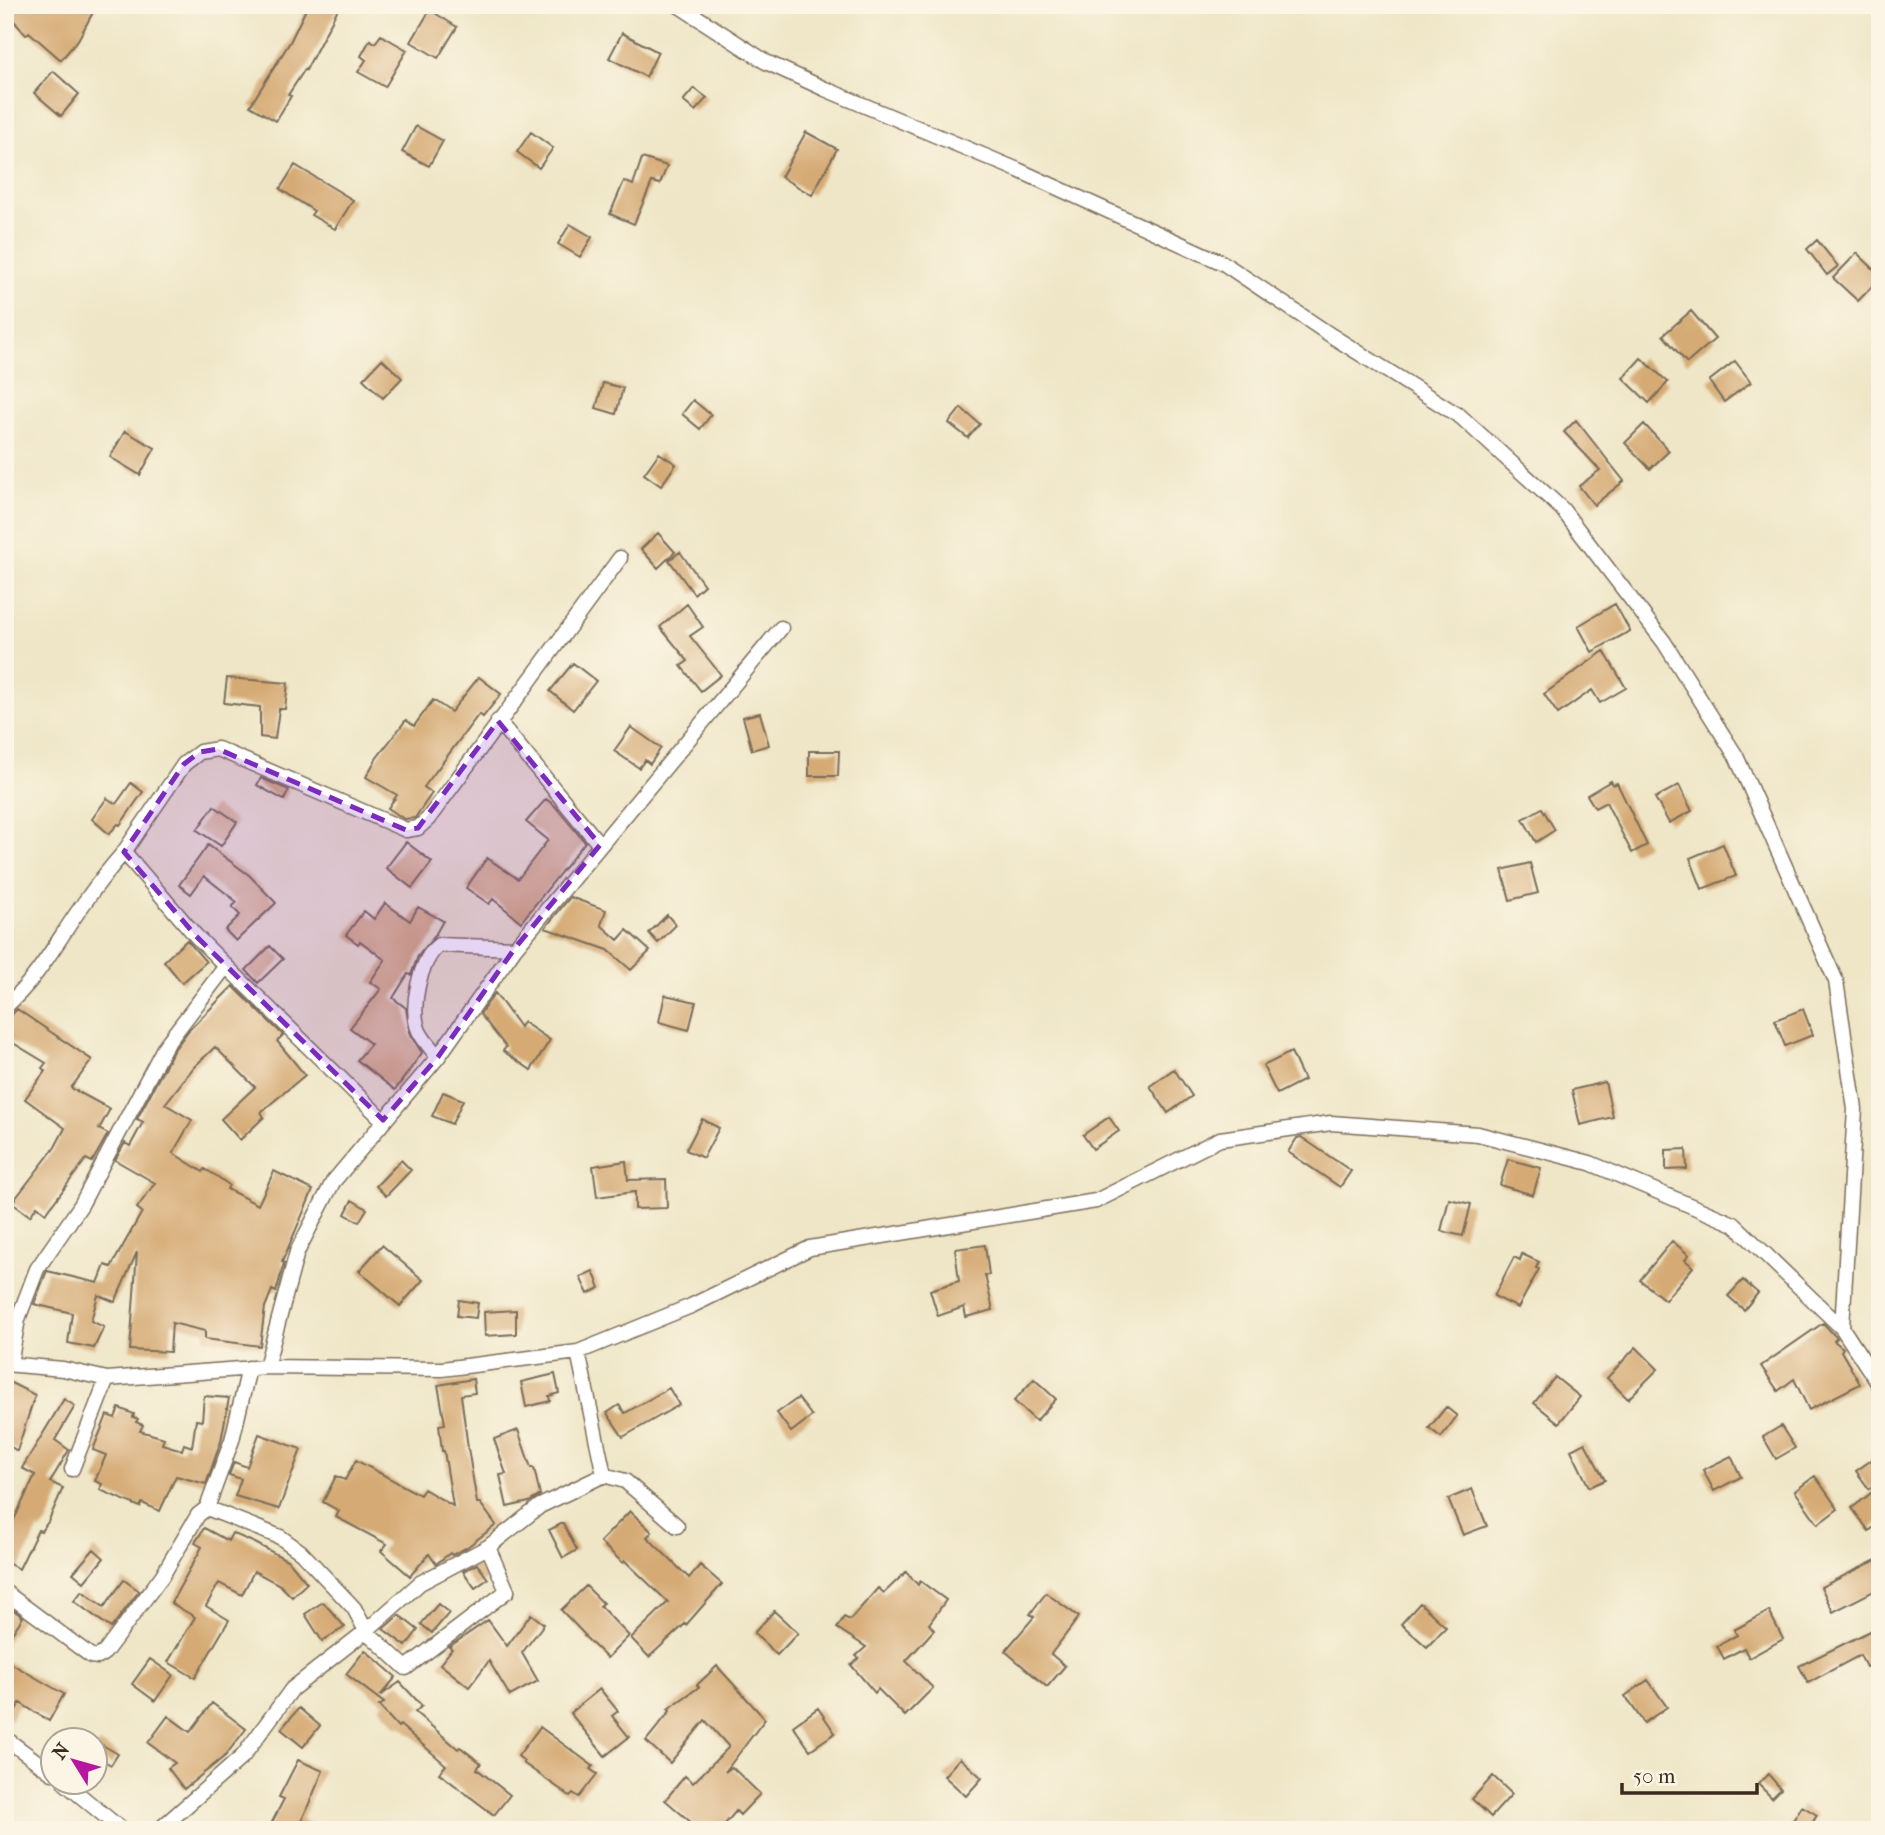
<svg xmlns="http://www.w3.org/2000/svg" width="1885" height="1835" font-family="'IM FELL French Canon',serif">
<style>
.building{fill:#d5aa74}
.lines{fill:none;stroke-linecap:round;stroke-linejoin:round}
.street-casing{stroke:#7a6c59;stroke-width:17}
.street{stroke:#fff;stroke-width:14}
.marked{fill:#7b2cbf;fill-opacity:0.2;stroke:#7b2cbf;stroke-width:5;stroke-dasharray:14 9;stroke-linejoin:round}
</style>
<rect width="100%" height="100%" fill="#fcf5e5"/>
<filter id="ink" filterUnits="userSpaceOnUse"><feTurbulence type="fractalNoise" baseFrequency=".0143" numOctaves="2"/><feDisplacementMap in="SourceGraphic" scale="14" xChannelSelector="R" yChannelSelector="G"/><feConvolveMatrix kernelMatrix="1 2 1 2 8 2 1 2 1" color-interpolation-filters="sRGB"/></filter>
<filter id="wash" filterUnits="userSpaceOnUse"><feTurbulence type="fractalNoise" baseFrequency=".00686" numOctaves="4" result="noise"/><feDisplacementMap in="SourceGraphic" scale="28" xChannelSelector="R" yChannelSelector="G"/><feGaussianBlur stdDeviation="1.57" result="paint"/><feColorMatrix in="noise" values="0 0 0 0 0 0 0 0 0 0 0 0 0 0 0 0 0 1.4 0 .05"/><feComposite in="paint" operator="in"/></filter>
<g filter="url(#wash)">
<rect width="100%" height="100%" fill="#efe6c7"/>
<g id="blocks">
<path class="building" d="M16,5H97L78,40L61,60L29,32L26,35L7,13Z
M308,5H340L306,70L305,69L288,95L291,96L276,121L250,106L290,42Z
M430,10L457,27L438,58L411,42Z
M622,33L658,52L646,77L609,58Z
M381,35L407,50L385,87L358,72L366,60L361,56L370,40L375,43Z
M53,71L79,94L61,116L34,93Z
M694,88L707,98L695,111L683,101Z
M416,126L443,141L429,166L402,152Z
M531,132L553,148L539,168L517,152Z
M806,132L837,149L812,195L781,177Z
M642,158L667,166L660,184L652,182L634,224L610,214L624,181L633,185Z
M295,165L353,200L335,229L311,215L314,211L280,189Z
M570,224L592,237L580,257L558,244Z
M1817,240L1838,266L1827,275L1807,249Z
M1857,253L1880,275V278L1858,301L1833,278Z
M1691,311L1715,339L1687,363L1663,335Z
M1641,358L1668,382L1649,403L1623,378Z
M382,359L402,378L383,398L363,379Z
M1735,361L1751,382L1724,402L1709,381Z
M603,383L623,388L616,414L596,408Z
M693,400L711,415L700,429L682,414Z
M961,408L980,424L968,438L949,423Z
M1576,420L1624,481L1594,505L1579,486L1600,470L1564,432Z
M1644,424L1669,451L1650,469L1625,443Z
M125,431L155,448L140,475L110,457Z
M659,453L676,464L661,486L644,474Z
M658,533L675,552L658,568L641,549Z
M680,552L704,585L694,594L669,560Z
M687,604L703,627L690,636L721,675L701,691L681,666L688,661L660,627Z
M1615,604L1630,631L1592,652L1578,626Z
M1604,651L1626,688L1600,703L1592,690L1558,714L1544,694Z
M573,663L596,681L573,710L550,691Z
M479,677L501,694L483,717L479,714L424,787L432,793L415,818L404,819L388,808L397,795L366,777L376,759L406,720L414,726L433,700L451,712Z
M227,678L288,683L285,709H279L275,739L260,737V707L224,703Z
M760,713L769,745L752,750L743,717Z
M631,727L661,748L650,764L645,760L639,768L614,751Z
M809,751H839L838,776H809Z
M261,778L289,790L284,800L257,785Z
M1611,781L1613,785L1617,783L1647,845L1632,853L1606,802L1595,808L1587,795Z
M131,783L143,792L120,825L118,824L109,834L92,819L107,798L116,804Z
M1679,785L1692,811L1669,823L1655,798Z
M546,799L555,806L585,842L521,922L493,899L489,904L466,888L487,858L518,879L548,840L526,822Z
M214,806L237,822L221,846L197,830Z
M1542,808L1555,830L1536,842L1523,819Z
M406,842L432,862L412,888L386,868Z
M1723,844L1736,876L1702,889L1690,858Z
M208,845L249,875L276,903L236,941L225,930L240,915L232,907L237,902L204,876L191,894L179,885Z
M1530,863L1538,893L1510,900L1502,870Z
M570,897L606,910L601,925L618,940L627,930L650,951L631,970L608,950L545,928Z
M385,903L410,921L418,907L443,921L434,937L418,956L411,975L408,974L393,998L406,1008L410,1034L422,1053L395,1090L357,1060L371,1044L350,1028L381,989L370,982L385,960L360,941L358,944L346,935L364,911L374,919Z
M667,915L676,925L658,943L649,933Z
M187,940L206,962L182,983L164,961Z
M270,946L283,959L258,983L246,970Z
M233,986L283,1035L277,1041L305,1075L261,1112L264,1117L240,1140L221,1119L255,1087L215,1047L194,1067L165,1104L192,1120L173,1153L203,1172L205,1169L218,1177L229,1185L227,1189L258,1205L274,1171L313,1190L282,1262L284,1263L276,1292L272,1290L265,1307L260,1346L205,1339V1331L172,1323L170,1352L130,1350L137,1252L115,1302L98,1295L91,1321L104,1327L94,1348L68,1343L72,1313L34,1304L46,1273L47,1271L98,1283L105,1265L111,1267L142,1212L137,1208L155,1183L115,1160L125,1143L130,1146L143,1122L137,1119L173,1051L189,1030Z
M495,993L520,1027L523,1022L550,1040L531,1070L503,1051L506,1047L480,1014Z
M665,995L696,1002L689,1030L659,1022Z
M17,1009L92,1060L71,1088L110,1109L99,1129L108,1134L92,1162L86,1159L46,1213L37,1206L30,1216L12,1203L55,1147L65,1128L25,1099L45,1071L42,1068L46,1063L5,1038V1022Z
M1803,1009L1813,1035L1785,1046L1775,1020Z
M1291,1052L1304,1080L1277,1094L1263,1066Z
M1174,1069L1192,1096L1168,1113L1150,1086Z
M1605,1082L1613,1117L1580,1125L1572,1090Z
M443,1092L463,1100L452,1124L432,1116Z
M1109,1117L1119,1131L1093,1149L1083,1135Z
M702,1119L719,1128L703,1158L686,1150Z
M1301,1137L1351,1171L1340,1187L1288,1152L1297,1138Z
M1686,1149L1687,1169L1666,1170V1150Z
M1508,1159L1541,1168L1533,1195L1500,1185Z
M401,1160L411,1170L386,1196L376,1186Z
M626,1161L628,1180L666,1179L667,1208L635,1209V1192L597,1197L593,1166Z
M1449,1199L1471,1204L1463,1236L1441,1231Z
M352,1200L367,1209L359,1222L345,1214Z
M1672,1241L1689,1255L1685,1260L1693,1267L1665,1300L1640,1280Z
M382,1245L423,1280L400,1306L359,1271Z
M985,1245L989,1275H985L993,1310L966,1317L964,1307L938,1316L930,1290L959,1281L955,1249Z
M1522,1254L1539,1262L1536,1268L1539,1269L1518,1308L1494,1296L1514,1257L1520,1260Z
M593,1271L600,1288L588,1294L580,1277Z
M1743,1280L1758,1293L1744,1310L1728,1296Z
M459,1300L478,1303L476,1318L457,1316Z
M516,1310V1334L485,1336L484,1312Z
M1823,1323L1837,1338L1834,1341L1843,1348L1841,1351L1860,1384L1809,1410L1794,1379L1778,1391L1761,1366Z
M1636,1347L1658,1369L1628,1399L1607,1378Z
M555,1374L559,1393L549,1396L550,1401L526,1407L521,1382Z
M1555,1377L1580,1397L1559,1423L1534,1403Z
M473,1379L475,1393L461,1395L468,1448L477,1503H480L496,1525L466,1548L452,1555L450,1553L436,1564L429,1554L410,1576L381,1551L387,1544L336,1517L339,1511L323,1502L336,1476L345,1480L356,1460L420,1495L424,1489L453,1506L444,1451H442L439,1425L445,1424L438,1385Z
M1034,1379L1056,1399L1036,1421L1014,1401Z
M5,1380L35,1395L17,1451L5,1443Z
M669,1388L679,1405L623,1437L607,1413L619,1405L625,1413Z
M204,1396L229,1398L221,1441L206,1484L176,1476L160,1511L142,1503L140,1507L100,1490L102,1484L95,1481L106,1455L93,1450L107,1415L115,1418L119,1408L134,1414L133,1417L138,1419L136,1422L143,1425L140,1431L164,1438L162,1444L182,1450L184,1444L192,1447L196,1420L202,1421Z
M798,1398L812,1416L791,1432L777,1413Z
M64,1399L75,1406L55,1440L69,1450L50,1482L63,1488L48,1522L41,1531L38,1530L19,1569L5,1562V1520L12,1524L35,1475L22,1468Z
M1446,1407L1457,1416L1441,1437L1429,1428Z
M1781,1426L1795,1448L1776,1459L1763,1437Z
M518,1430L531,1468H534L540,1495L529,1502L507,1507L500,1475L506,1474L494,1439Z
M259,1434L301,1449L279,1509L235,1496L241,1479L229,1475L234,1462L247,1467Z
M1585,1443L1605,1480L1589,1487L1571,1450Z
M1880,1454V1481L1869,1489L1856,1471Z
M1731,1456L1741,1477L1714,1491L1703,1470Z
M1815,1476L1838,1509L1818,1524L1795,1491Z
M1880,1486V1522L1869,1531L1852,1508Z
M1472,1489L1487,1526L1463,1535L1448,1499Z
M630,1511L652,1532L647,1537L689,1578L700,1565L722,1584L686,1625L685,1624L649,1657L631,1638L668,1602L625,1561L623,1563L600,1542Z
M563,1523L577,1550L563,1558L549,1530Z
M204,1528L228,1541L232,1533L255,1543L289,1561L307,1583L292,1597L280,1585L254,1571L242,1595L219,1583L206,1606L229,1620L195,1678L168,1662L195,1617L171,1603L202,1547L195,1543Z
M94,1549L104,1558L84,1582L73,1573Z
M1880,1558V1588L1833,1612L1821,1587Z
M477,1564L488,1579L475,1588L463,1571Z
M906,1572L918,1585L920,1581L946,1600L929,1624L934,1630L906,1661L933,1688L905,1716L878,1689L875,1693L851,1665L859,1658L856,1656L866,1647L837,1628L844,1617L850,1620L878,1588L884,1593Z
M124,1580L139,1591L111,1628L74,1601L82,1591L104,1607Z
M586,1586L603,1603L600,1606L629,1636L607,1658L584,1636L585,1635L561,1610Z
M1046,1593L1079,1617L1051,1654L1065,1666L1047,1687L1005,1651L1034,1617L1030,1614Z
M323,1602L345,1627L322,1641L305,1614Z
M1420,1603L1446,1627L1427,1647L1401,1624Z
M5,1604L23,1617L5,1644Z
M438,1604L449,1613L432,1633L421,1624Z
M774,1611L798,1633L777,1655L754,1633Z
M1769,1611L1783,1639L1749,1658L1744,1648L1724,1659L1717,1646L1737,1635L1734,1630Z
M531,1614L544,1624L522,1653L538,1681L510,1696L489,1661L469,1687L440,1664L452,1649L449,1647L488,1620L507,1646Z
M399,1615L418,1630L406,1646L383,1629Z
M1880,1626V1661L1866,1667L1860,1655L1808,1683L1799,1666Z
M365,1650L396,1677L380,1696L400,1682L422,1706L415,1712L458,1749L460,1747L481,1763L477,1769L510,1795L494,1815L439,1773L446,1765L400,1725L398,1727L379,1706L384,1703L346,1674Z
M150,1659L173,1675L155,1701L132,1684Z
M5,1660L64,1694L49,1721L20,1703L5,1728Z
M717,1666L765,1719L725,1772L732,1767L760,1794L740,1815L736,1811L720,1830H700L665,1800L685,1776L693,1783L729,1747L705,1720L670,1763L646,1741L670,1711L668,1709L699,1687L697,1685Z
M1648,1680L1667,1707L1644,1723L1625,1696Z
M600,1689L618,1711L612,1716L629,1737L605,1756L570,1713Z
M212,1703L246,1729L225,1756L184,1789L168,1768L175,1763L148,1743L168,1716L190,1732Z
M299,1708L320,1726L303,1747L281,1729Z
M818,1708L835,1733L810,1750L793,1726Z
M540,1727L593,1766L590,1769L597,1774L579,1797L573,1793L570,1796L523,1763L524,1761L518,1756Z
M99,1743L118,1754L111,1765L94,1755V1751Z
M960,1758L982,1778L966,1796L944,1776Z
M298,1760L323,1771L302,1820L323,1830H268L284,1799L279,1797Z
M1768,1774L1781,1789L1772,1798L1758,1784Z
M1493,1776L1512,1794L1491,1817L1472,1799Z
M1802,1806L1817,1815L1808,1830H1787Z"/>
</g>
</g>
<g filter="url(#ink)">
<use href="#blocks" fill-opacity="0" stroke="#7a6c59" stroke-width="2"/>
<g class="lines">
<g class="street-casing">
<path id="street" d="M678,5L766,62L825,89L1018,170L1223,263L1332,336L1461,417L1562,509L1664,642L1736,756L1836,981L1855,1109L1842,1328
M498,721L600,845
M226,966L383,1120
M5,1007C40,977 60,935 87,899C98,883 111,867 124,852
M438,1057C432,1049 423,1040 419,1031C409,1009 420,959 439,945L515,948
M578,1352L604,1475
M5,1364L63,1369L107,1379L266,1367L442,1369L578,1352L691,1306L810,1248L1096,1201L1220,1139L1331,1123L1478,1134L1590,1163L1734,1224L1842,1328L1880,1386
M10,1364L18,1319L37,1269L81,1205L165,1046L226,966L196,936L124,852L184,764L200,752L218,749L406,830L418,828L428,819L620,558
M266,1367L297,1252L333,1182L438,1057L515,948L781,628
M72,1469L107,1379
M207,1508L232,1440L249,1368
M5,1592L91,1656L98,1657L105,1652L162,1576L198,1515L207,1508L280,1537L301,1552L354,1608L366,1631L406,1668L507,1591L488,1547
M5,1738L52,1773
M65,1783L122,1830
M159,1830L243,1756L292,1689L366,1631L420,1583L488,1547L540,1506L604,1475L625,1481L677,1526"/>
</g>
<use href="#street" class="street"/>
</g>
</g>
<path class="marked" d="M498,721L600,845L515,948L438,1057L383,1120L196,936L124,852L184,764L200,752L218,749L406,830L418,828Z"/>
<rect width="1885" height="1835" fill="none" stroke="#fcf5e5" stroke-width="28"/>
<g transform="translate(74 1761) rotate(307)"><circle r="33" fill="#fcf5e5" stroke="#afa495" stroke-width="2"/>
<path d="M0-5L12 26L0 18L-12 26Z" fill="#b5179e"/>
<text y="-10" font-size="19" font-weight="bold" text-anchor="middle" fill="#3b2a1e">N</text>
</g>
<path d="M1622 1783v10h135v-10" fill="none" stroke="#3b2a1e" stroke-width="3.5"/>
<text x="1633" y="1783" font-size="21" fill="#3b2a1e" stroke="#fcf5e5" stroke-width="5" paint-order="stroke">50 m</text>
</svg>
